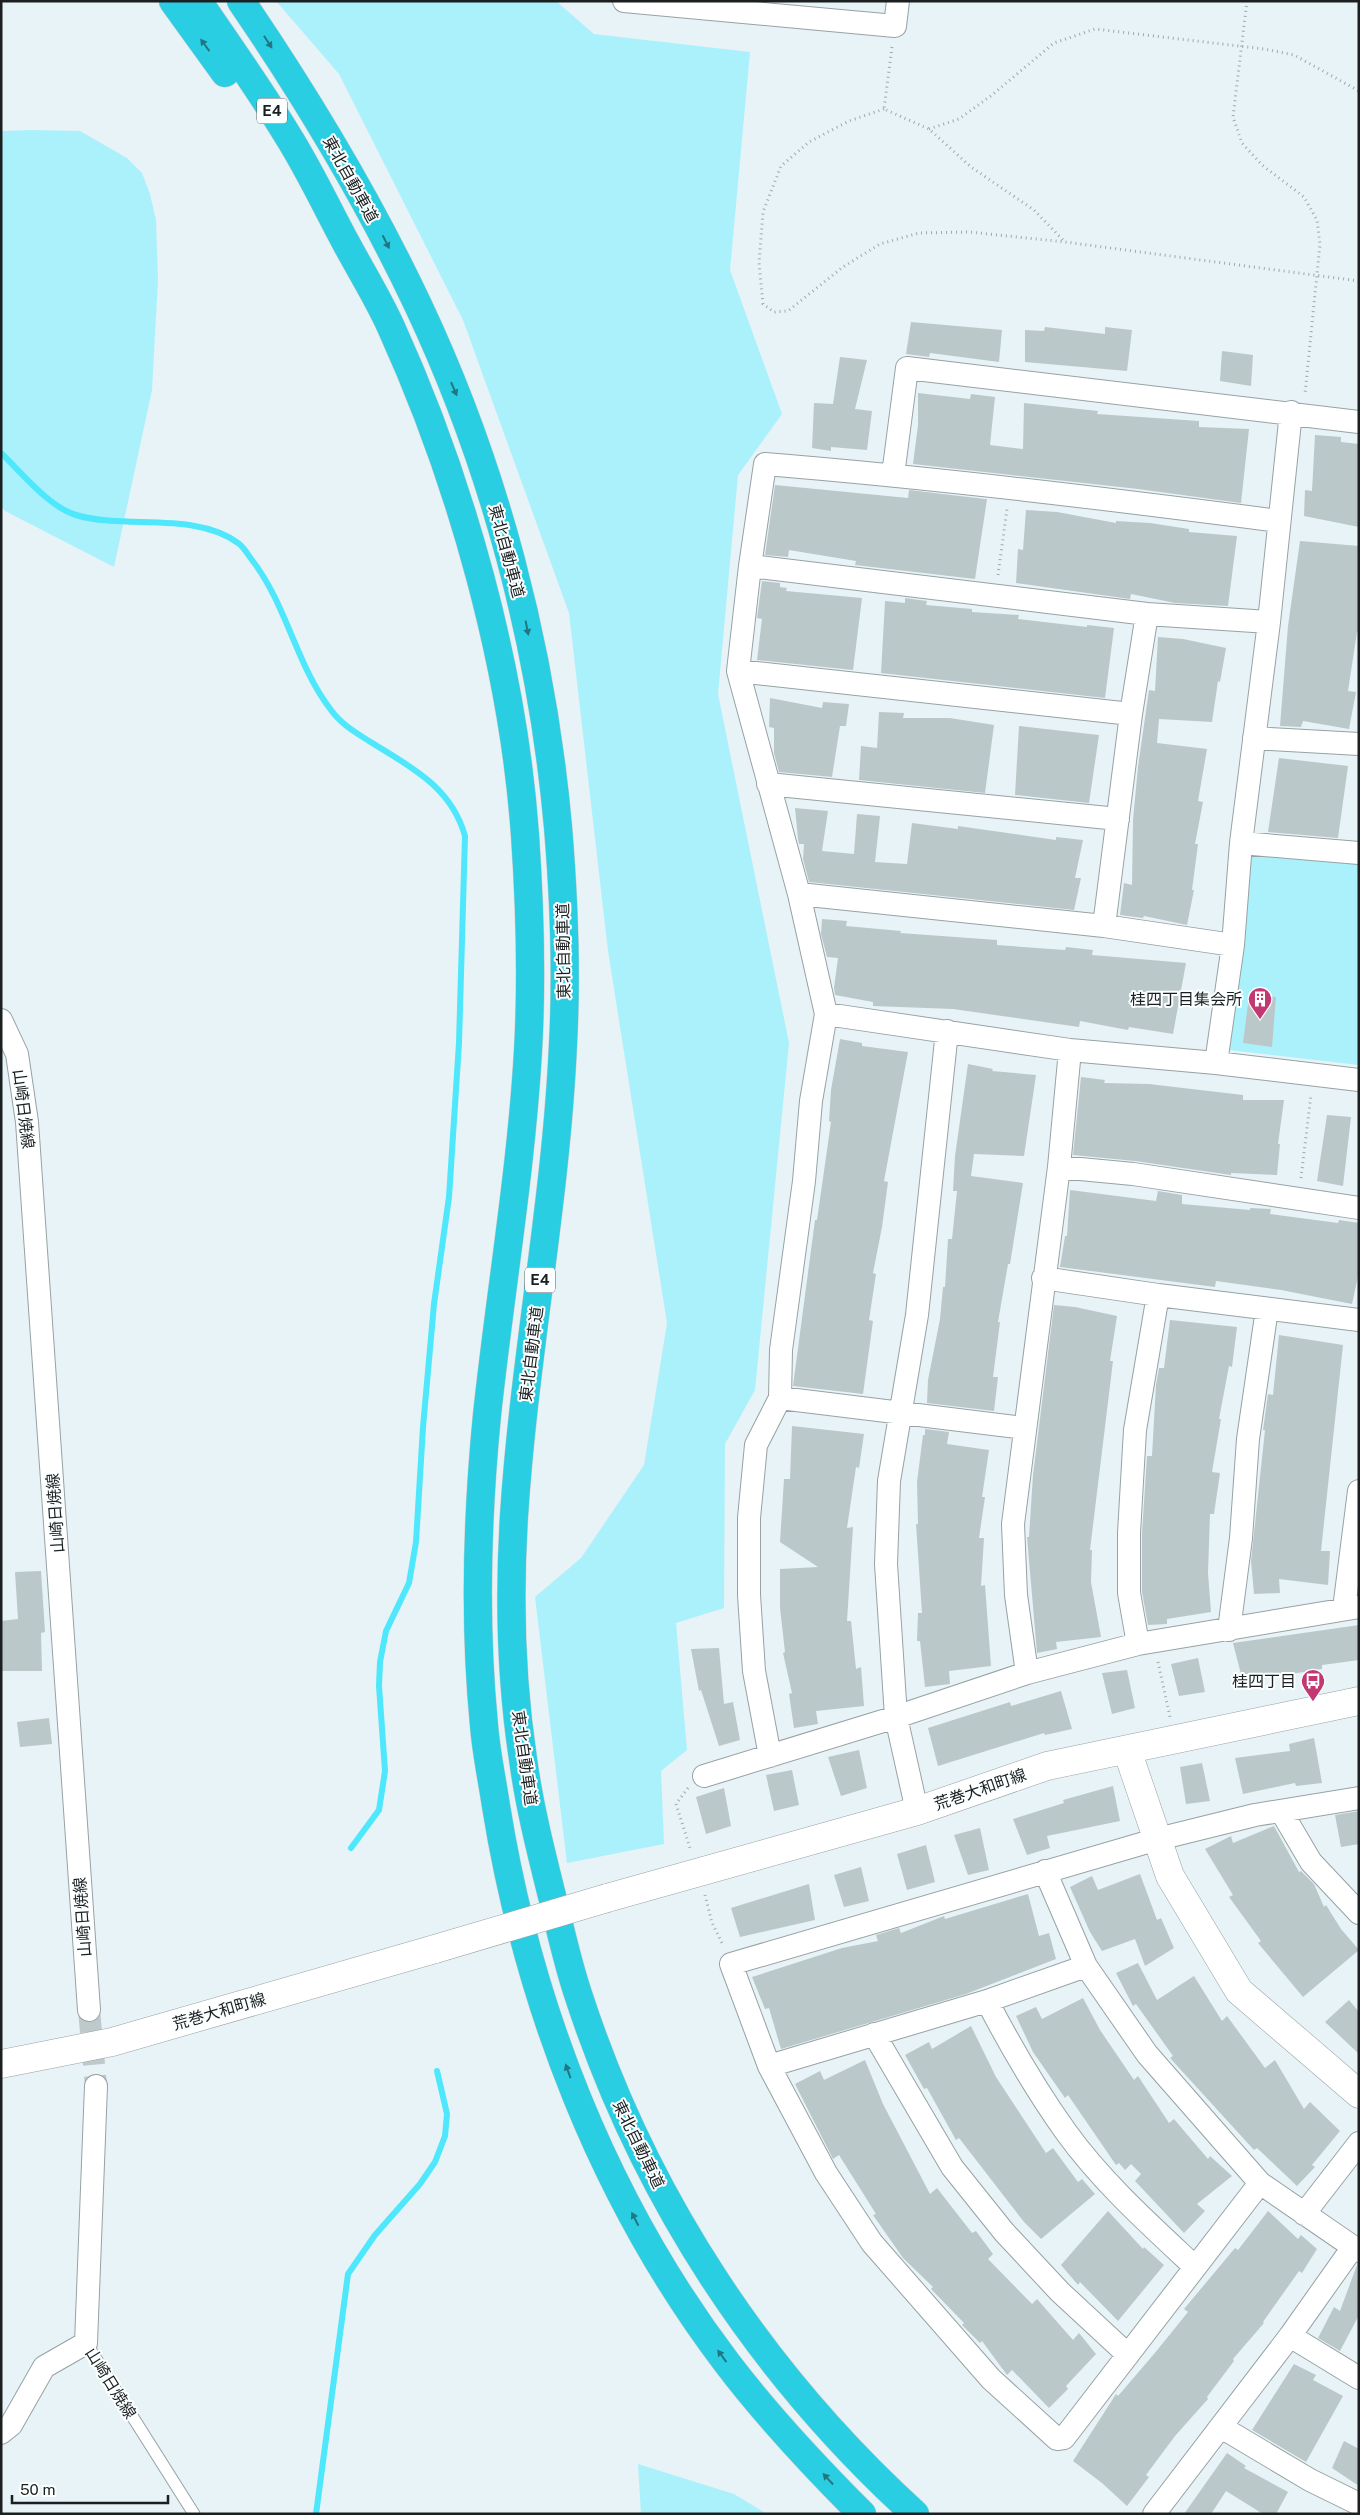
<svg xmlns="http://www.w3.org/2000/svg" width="1360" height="2515" font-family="'Public Sans','Noto Sans JP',sans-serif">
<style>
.green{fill:#abf1fc}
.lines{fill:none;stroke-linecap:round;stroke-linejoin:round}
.stream{stroke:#4ee7fc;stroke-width:6}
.building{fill:#bbc8ca}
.street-tunnel{stroke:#bec9cb;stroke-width:22;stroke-dasharray:22 11;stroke-linecap:butt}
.lane-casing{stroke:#97a2a4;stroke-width:13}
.street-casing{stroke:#97a2a4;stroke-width:24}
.secondary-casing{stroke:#97a2a4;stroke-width:29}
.highway-casing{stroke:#cdcece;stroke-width:29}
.path{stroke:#9fa9ab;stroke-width:3;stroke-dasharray:1 4;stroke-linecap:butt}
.lane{stroke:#fff;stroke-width:11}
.street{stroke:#fff;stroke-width:22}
.secondary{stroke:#fff;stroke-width:28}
.highway{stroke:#29cee3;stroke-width:28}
.secondary-bridge-casing{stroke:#97a2a4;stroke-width:29;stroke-linecap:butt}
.secondary-bridge{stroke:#fff;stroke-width:28}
.oneway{fill:#227682}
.labels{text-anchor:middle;stroke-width:4;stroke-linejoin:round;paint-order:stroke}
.shield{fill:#fcffff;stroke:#5e6263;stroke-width:1}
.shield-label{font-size:15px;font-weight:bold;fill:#1b1f20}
.street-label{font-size:16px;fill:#1b1f20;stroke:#fcffff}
.poi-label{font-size:16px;fill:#1b1f20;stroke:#fcffff;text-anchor:end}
</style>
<rect width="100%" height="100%" fill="#e7f3f6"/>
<path class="green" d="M276,1H556L594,34L750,52L730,270L782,414L738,475L718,694L789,1043L755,1390L725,1444L724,1608L676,1623L687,1750L661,1771L664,1844L567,1863L535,1597L581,1558L644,1465L667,1323L608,951L569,613L463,320L339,74Z
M31,130L80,131L127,158L142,173L150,194L156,220L158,280L152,390L114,567L5,511L1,506V131Z
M1250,854L1359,863V1065L1229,1050Z
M638,2464L734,2494L767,2514H641Z"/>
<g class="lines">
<path class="stream" d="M1,453C22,473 49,507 76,515C126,530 195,511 238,543C244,547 248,555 252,560C287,605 296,665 331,710C341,724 355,732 369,741C409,766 451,786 465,836L459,1043L449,1197L434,1304L423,1427L416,1542L409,1583L386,1631L380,1662L379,1686L385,1771L379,1810L351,1848
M316,2514L348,2274L375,2235L420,2184L435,2162L445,2136L447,2114L437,2071"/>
</g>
<path class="building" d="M911,322L1002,330L999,362L930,353L929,357L906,354Z
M1045,327L1105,334V327L1132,330L1127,371L1025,362V330L1044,331Z
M1222,351L1253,355L1251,386L1220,381Z
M840,357L867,360L855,409L872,411L867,450L831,447V451L812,448L814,403L833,404Z
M918,393L970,399L971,394L995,397L990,445L1023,449L1024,403L1098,411L1097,414L1199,421V427L1249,429L1241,503L1138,489L913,464L918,425Z
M1315,435L1341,437V442L1359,444V527L1304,516L1305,490L1312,491Z
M775,485L908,498L909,490L985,499H987L975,579L855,565L856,561L789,550L788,557L765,555Z
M1026,510L1057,512L1116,523V521L1150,523L1189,529V532L1237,536L1228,606L1175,603L1131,594L1130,599L1016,583L1018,549L1023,550Z
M1300,541L1359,546V633L1357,632L1348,691L1356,692L1349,729L1303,721L1301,727L1280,726L1288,626Z
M762,581L780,583V587L787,588L786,591L862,598L853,670L757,660L762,619L757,618Z
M905,598L927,601L926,605L972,609V612L1019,615L1018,619L1087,627V625L1114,628L1105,698L881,673L885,601L905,603Z
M1158,637L1183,639L1226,648L1220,682L1218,681L1212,722L1159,719L1157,743L1207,749L1198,801L1203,802L1195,844H1198L1192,890H1194L1187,925L1144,916L1143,918L1120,915L1124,883L1132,885L1133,820L1138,767L1149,690L1155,691Z
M770,698L822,708L823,702L849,704L846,726H840L832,777L779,772L774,753V728L769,727Z
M879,712L904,713L903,718H950L994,725L985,793L859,780L861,746L877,748Z
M1019,726L1099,735L1089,803L1015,795Z
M1279,758L1348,766L1338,838L1268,832Z
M795,808L828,811L822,851L854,854L857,814L880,816L875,862L907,864L912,823L958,829V826L1056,840V837L1083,840L1075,878H1081L1074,910L809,882L803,859L804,844H799L798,839Z
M822,919L847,921L846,926L901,931L900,933L997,940V945L1065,950L1066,947L1093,950L1092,955L1186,963L1173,1034L1129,1027L1128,1030L1080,1021L1079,1027L953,1009L873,1006V1002L835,995L834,988L838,958L827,957L821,934Z
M1249,996L1276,997L1272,1047L1243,1043Z
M840,1039L862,1043V1046L908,1052L884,1181L888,1182L882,1227L873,1273L876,1274L869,1320L873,1321L863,1394L793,1386L815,1220H817L831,1122L829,1121L831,1090Z
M968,1064L993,1069L992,1071L1036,1075L1024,1156L974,1154L971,1176L1023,1183L1010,1264H1008L998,1322H1000L993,1377H998L994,1411L927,1403L928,1380L940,1319L943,1287H945L948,1239H952L957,1191H953L955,1156Z
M1081,1077L1105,1080L1104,1083L1149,1084L1243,1095V1100H1284L1278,1144H1280L1277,1175L1231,1173V1175L1135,1161L1073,1155Z
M1327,1115L1351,1117L1343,1186L1317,1181Z
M1070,1190L1156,1201L1158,1191L1182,1195V1204L1250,1210V1208L1271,1209L1270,1214L1338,1223L1339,1220L1359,1223V1272L1352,1304L1281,1290L1216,1281L1215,1287L1060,1267L1065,1236H1067Z
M1054,1305L1075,1307L1117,1316L1110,1361H1113L1090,1550H1092L1091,1582L1101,1637L1056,1642L1057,1649L1037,1653L1027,1537H1029L1033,1475Z
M1170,1320L1237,1327L1232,1367L1229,1366L1219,1419H1221L1212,1472L1220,1473L1214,1514H1210L1208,1573L1211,1612L1167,1619V1624L1148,1625L1142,1592V1533L1147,1456H1152L1156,1385L1159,1368H1164Z
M1279,1335L1343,1345L1321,1551H1330L1328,1585L1279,1579L1280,1593L1254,1594L1251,1561L1265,1430H1263L1268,1394L1273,1395Z
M792,1426L864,1434L859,1468L856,1467L847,1528L853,1527L847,1621H851L856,1669L861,1667L864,1706L816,1711L818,1724L794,1728L789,1694L792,1693L783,1653L785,1652L780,1608V1569L818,1567L780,1542L784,1479H790Z
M925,1429L949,1432L947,1444L989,1450L982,1497H985L979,1538H984L981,1586L985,1585L991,1666L949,1671L950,1684L925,1687L920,1641H917L918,1613H922L916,1524H918L917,1482L923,1435H925Z
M41,1571L45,1632L41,1633L42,1671H1V1621L18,1619L15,1572Z
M1359,1625V1660L1322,1665V1669L1243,1682L1233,1643Z
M719,1648L724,1704L733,1702L740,1740L719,1746L701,1690L699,1691L691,1649Z
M1198,1658L1205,1692L1179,1696L1171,1664Z
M1127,1670L1135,1708L1112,1714L1102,1673Z
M1061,1691L1072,1729L1045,1735L1044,1733L938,1766L928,1728L1010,1702L1011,1706Z
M49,1718L52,1744L20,1747L17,1722Z
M1314,1738L1322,1783L1296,1786L1295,1783L1243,1794L1235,1758L1290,1751L1289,1744Z
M859,1750L867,1788L841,1796L828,1757Z
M1202,1763L1210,1801L1186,1804L1180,1767Z
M792,1770L799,1805L774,1811L766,1775Z
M1113,1786L1120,1821L1047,1836L1050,1848L1027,1855L1013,1819L1064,1803L1063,1800Z
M724,1788L731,1826L706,1834L696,1797Z
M1359,1811V1844L1341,1847L1335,1815Z
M1274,1826L1299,1872L1301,1871L1314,1884L1324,1907L1326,1905L1341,1929L1359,1950L1303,1997L1258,1943L1261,1941L1229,1897L1233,1895L1205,1849L1231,1836L1233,1843Z
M980,1828L989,1870L968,1875L954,1835Z
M926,1845L935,1882L907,1890L897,1854Z
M861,1867L869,1901L844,1907L834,1875Z
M1140,1874L1157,1920L1161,1918L1174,1948L1145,1966L1135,1939L1102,1951L1090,1932L1070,1887L1092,1876L1098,1890Z
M809,1884L815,1920L740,1937L731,1908Z
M1028,1894L1039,1936L1049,1933L1056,1959L966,1994L781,2049L769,2008L765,2009L752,1977L842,1948L878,1941L876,1935L899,1928L901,1933L944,1916L945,1919Z
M1138,1963L1157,2000L1194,1976L1222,2021L1227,2016L1265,2068L1275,2060L1304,2109L1310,2102L1340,2131L1312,2165L1315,2167L1297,2186L1257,2148L1254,2150L1170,2058L1173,2056L1136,2004L1133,2006L1116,1973Z
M1083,1998L1100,2030L1134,2080L1138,2076L1169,2123L1174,2119L1208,2159L1210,2156L1232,2176L1197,2204L1205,2211L1184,2233L1135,2181L1141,2174L1131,2164L1125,2170L1119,2163L1116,2165L1068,2095L1065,2098L1033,2052L1016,2016L1036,2007L1042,2019Z
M1349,2000L1359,2012V2054L1325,2022Z
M971,2026L996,2077L1046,2153L1053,2148L1078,2182L1082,2179L1095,2194L1041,2239L1024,2222L959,2138L956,2140L927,2088L924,2089L905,2055L929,2042L932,2049Z
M865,2060L883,2104L930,2194L937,2188L972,2233L976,2231L993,2254L988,2259L1032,2304L1037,2299L1073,2340L1079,2333L1096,2354L1066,2386L1068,2389L1049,2408L1012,2370L1007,2375L982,2341L980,2343L962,2325L964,2323L931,2289L933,2287L903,2258L873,2215L876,2214L839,2155L833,2159L795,2084L820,2071L824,2080Z
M1108,2211L1143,2249L1144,2247L1164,2265L1118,2321L1080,2282L1078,2285L1061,2265Z
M1268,2211L1298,2239L1301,2235L1317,2249L1302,2273L1299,2271L1263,2322L1264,2323L1233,2359L1234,2361L1207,2397L1208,2399L1175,2436L1146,2475L1149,2477L1127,2506L1102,2483L1073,2461L1116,2394L1118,2396L1154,2354L1188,2312L1184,2309L1235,2248L1238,2250Z
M1357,2265L1359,2315L1340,2351L1318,2338L1334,2307L1340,2311Z
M1294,2364L1316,2375L1313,2380L1343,2396L1306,2462L1252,2430Z
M1344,2441L1359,2449V2486L1332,2468Z
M1227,2453L1246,2466L1244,2468L1288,2492L1276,2514H1263L1226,2491L1211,2514H1184Z"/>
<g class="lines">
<path class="street-tunnel" d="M89,2010L96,2086"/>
<g class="lane-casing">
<path id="lane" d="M86,2343L194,2514"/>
</g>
<g class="street-casing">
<path id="street" d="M624,1L895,26L898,1
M893,475L907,368L1359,422
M750,566L1147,614L1269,622
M738,671L1131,714
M1254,738L1359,744
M768,784L1118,819
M1241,843L1359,853
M799,894L1104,926L1233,945
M1104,926L1131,714L1147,614
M826,1014L1070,1050L1216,1063L1359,1080
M1,1020L17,1054L27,1122L89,2010
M1216,1063L1233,945L1241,843L1269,622L1291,412
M1059,1167L1133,1174L1359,1208
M1043,1278L1158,1295L1359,1320
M780,1398L1024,1428
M1344,1609L1359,1491
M1229,1630L1241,1538L1248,1439L1267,1309
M1138,1644L1129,1593V1533L1135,1430L1158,1295
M1027,1673L1016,1595L1013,1524L1059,1167L1070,1050
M770,1756L754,1671L749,1595V1518L756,1445L780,1398L781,1350L804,1181L811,1101L826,1014L799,894L738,671L750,566L765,464C937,478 1108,499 1279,521
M704,1776L896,1717L1027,1673L1138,1644L1359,1607
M917,1811L896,1717L886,1564L889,1481L917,1315L947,1031
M1281,1811L1311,1862L1359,1913
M1045,1871L1086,1966L1147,2054L1260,2183L1359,2251
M987,2001C1011,2047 1036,2090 1066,2132C1102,2182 1150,2225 1195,2267
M874,2034L952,2167L1004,2232L1060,2292L1128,2355
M769,2066L987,2001L1086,1966
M1260,2183L1064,2438L1057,2439L991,2379L872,2243L826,2173L769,2066L731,1964L1158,1839L1255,1815L1359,1798
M1304,2214L1359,2143
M1290,2336L1359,2378
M1221,2427L1310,2480L1359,2504
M1,2433L11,2425L44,2367L86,2343L96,2086
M1154,2514L1290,2336L1353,2247"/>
</g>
<g class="secondary-casing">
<path id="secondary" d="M1127,1750L1170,1876L1239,1991L1359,2094
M607,1898L917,1811L1047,1766L1359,1701
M1,2064L112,2042L435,1949"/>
</g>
<g class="highway-casing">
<path id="highway" d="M173,1L225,73
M198,1C229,46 260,90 288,136C310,171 327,208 346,243C361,271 378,298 391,327C461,481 513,666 525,835C530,907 532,980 528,1051C521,1173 500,1293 487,1415C477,1517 474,1623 484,1725C486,1752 492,1779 496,1806C528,2005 604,2201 727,2363C768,2417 814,2466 862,2514
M241,1C307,98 368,199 418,305C495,468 542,648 558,827C564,899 567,972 563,1044C556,1202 524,1358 514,1516C509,1596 511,1680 523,1759C529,1804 540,1848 551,1892C560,1927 567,1962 579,1997C644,2196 760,2373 915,2514"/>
</g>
<path class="path" d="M1247,1L1233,117L1242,143L1262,165L1304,197L1317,220L1320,244L1305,394
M892,47L884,109L929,129L971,167L1034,210L1064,241
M884,109L849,121L809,142L781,166L763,212L759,263L763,304L774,312L788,311L843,267L880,244L919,233L969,232L1065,242L1359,281
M929,129L959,119L992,95L1054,43L1095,29L1264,49L1294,55L1359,91
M998,575L1007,509
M1301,1178L1311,1095
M1158,1662L1170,1717
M688,1788L676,1804L691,1851
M705,1895L712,1923L723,1945"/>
<use href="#lane" class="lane"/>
<use href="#street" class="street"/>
<use href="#secondary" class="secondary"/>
<use href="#highway" class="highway"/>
<g class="secondary-bridge-casing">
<path id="secondary-bridge" d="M435,1949L607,1898"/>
</g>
<use href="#secondary-bridge" class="secondary-bridge"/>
</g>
<defs><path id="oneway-solid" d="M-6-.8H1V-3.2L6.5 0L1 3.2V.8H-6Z" transform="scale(1.25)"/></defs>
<g class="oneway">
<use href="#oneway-solid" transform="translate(268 42) rotate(57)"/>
<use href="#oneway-solid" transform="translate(205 45) rotate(-126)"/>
<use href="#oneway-solid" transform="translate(386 242) rotate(63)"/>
<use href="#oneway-solid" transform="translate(454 389) rotate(67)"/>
<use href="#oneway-solid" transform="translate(527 628) rotate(79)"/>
<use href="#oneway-solid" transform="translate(568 2071) rotate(-110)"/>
<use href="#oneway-solid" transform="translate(635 2219) rotate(-117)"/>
<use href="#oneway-solid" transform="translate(722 2356) rotate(-126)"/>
<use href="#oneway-solid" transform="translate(828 2479) rotate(-133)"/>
</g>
<defs>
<g id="building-pin" transform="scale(1.25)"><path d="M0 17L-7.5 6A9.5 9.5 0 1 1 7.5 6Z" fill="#c23873" stroke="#fcffff"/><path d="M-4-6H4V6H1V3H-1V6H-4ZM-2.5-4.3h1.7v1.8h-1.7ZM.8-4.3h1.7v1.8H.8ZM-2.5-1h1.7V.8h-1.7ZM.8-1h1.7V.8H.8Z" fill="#fff"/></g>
<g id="bus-pin" transform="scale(1.25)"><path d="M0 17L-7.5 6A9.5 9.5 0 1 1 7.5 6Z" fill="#c23873" stroke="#fcffff"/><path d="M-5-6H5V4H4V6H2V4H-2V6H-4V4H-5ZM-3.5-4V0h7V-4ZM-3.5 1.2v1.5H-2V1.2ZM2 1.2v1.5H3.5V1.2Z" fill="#fff"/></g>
</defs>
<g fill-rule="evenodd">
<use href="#building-pin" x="1260" y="999"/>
<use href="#bus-pin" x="1313" y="1681"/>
</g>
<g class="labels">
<g class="shield">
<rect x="257" y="98.5" width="30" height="25" rx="4"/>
<rect x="525" y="1267.5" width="30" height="25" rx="4"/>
</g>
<g class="shield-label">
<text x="272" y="116">E4</text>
<text x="540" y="1285">E4</text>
</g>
<g class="street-label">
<text transform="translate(351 179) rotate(61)" y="6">東北自動車道</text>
<text transform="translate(507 551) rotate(75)" y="6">東北自動車道</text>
<text transform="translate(563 951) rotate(-91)" y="6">東北自動車道</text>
<text transform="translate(24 1109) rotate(83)" y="6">山崎日焼線</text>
<text transform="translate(531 1354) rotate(-83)" y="6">東北自動車道</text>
<text transform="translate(55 1513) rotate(-94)" y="6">山崎日焼線</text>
<text transform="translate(525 1758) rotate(82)" y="6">東北自動車道</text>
<text transform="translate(980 1789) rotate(-19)" y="6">荒巻大和町線</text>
<text transform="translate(82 1917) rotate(-94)" y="6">山崎日焼線</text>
<text transform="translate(219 2011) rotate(-16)" y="6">荒巻大和町線</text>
<text transform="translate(639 2144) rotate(64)" y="6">東北自動車道</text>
<text transform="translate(111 2383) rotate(58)" y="6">山崎日焼線</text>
</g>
<g class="poi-label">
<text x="1242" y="1005">桂四丁目集会所</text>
<text x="1296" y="1687">桂四丁目</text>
</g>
</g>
<rect width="1360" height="2515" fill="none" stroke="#1b1f20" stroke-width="5"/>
<path d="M12 2495v8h156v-8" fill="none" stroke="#1b1f20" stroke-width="2.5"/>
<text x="20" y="2495" font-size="15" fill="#1b1f20" stroke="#fcffff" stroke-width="4" paint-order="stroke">50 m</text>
</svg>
